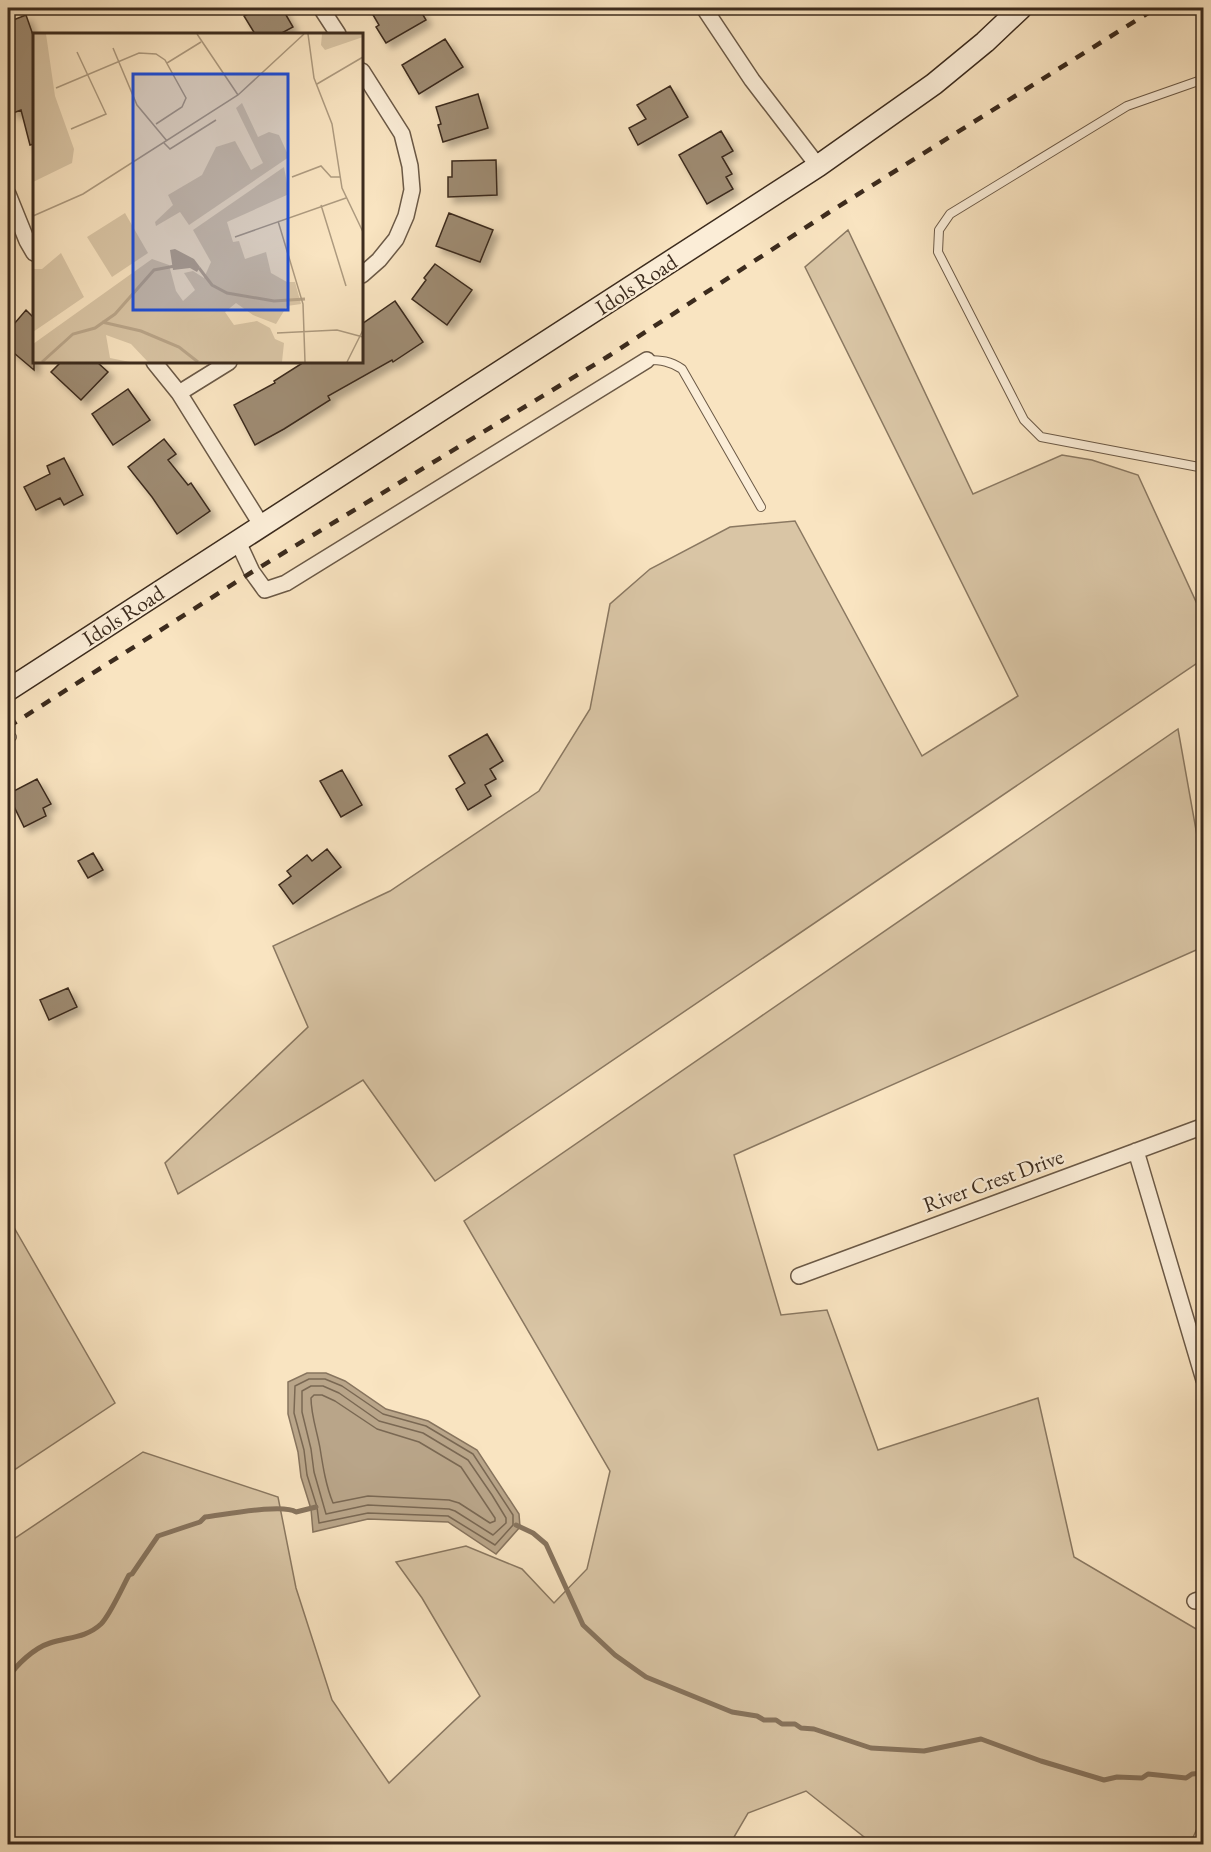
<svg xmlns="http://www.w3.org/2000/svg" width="1211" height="1852" font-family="'EB Garamond',serif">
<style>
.green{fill:#d9c5a5;stroke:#8a7861;stroke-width:1.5}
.water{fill:#b9a589;stroke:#87745e;stroke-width:1.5}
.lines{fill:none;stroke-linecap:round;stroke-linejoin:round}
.shore{stroke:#7a6853;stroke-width:1.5}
.stream{stroke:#87745e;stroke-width:5}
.building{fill:#9e8b72;stroke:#3c2b1d;stroke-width:1.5;filter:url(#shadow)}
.lane-casing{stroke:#6b5946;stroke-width:10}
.street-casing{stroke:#6b5946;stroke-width:18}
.secondary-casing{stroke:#3c2b1d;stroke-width:24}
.lane{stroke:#fbedd7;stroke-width:8}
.street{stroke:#fbedd7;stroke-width:15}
.secondary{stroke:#fbedd7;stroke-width:21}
.rail{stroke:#3c2b1d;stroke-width:4.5;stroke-dasharray:10 10;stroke-linecap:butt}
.labels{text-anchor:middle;stroke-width:4.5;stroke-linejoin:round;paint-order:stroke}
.street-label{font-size:22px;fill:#3c2b1d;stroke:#fbedd7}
.inset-river{fill:none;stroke:#b9a589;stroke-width:3}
.inset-road{fill:none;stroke:#ad9a7f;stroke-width:1.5}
.view{fill:#1d4ed8;fill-opacity:0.15;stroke:#1d4ed8;stroke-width:3}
.inset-edge{fill:none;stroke:#3c2b1d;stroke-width:3}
</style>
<defs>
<filter id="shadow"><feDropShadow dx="5.5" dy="5.5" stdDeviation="3" flood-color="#0004"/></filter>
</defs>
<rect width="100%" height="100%" fill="#f9e4c1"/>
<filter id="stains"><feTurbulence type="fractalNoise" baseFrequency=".00333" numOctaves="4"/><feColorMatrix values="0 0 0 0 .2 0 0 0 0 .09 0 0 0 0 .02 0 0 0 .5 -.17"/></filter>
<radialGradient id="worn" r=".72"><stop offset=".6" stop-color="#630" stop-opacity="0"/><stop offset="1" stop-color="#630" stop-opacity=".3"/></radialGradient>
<path class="green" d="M848,230L973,494L1062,455L1092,460L1138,475L1203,617V659L435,1181L363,1080L178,1194L165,1163L308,1027L273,946L390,891L539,791L590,709L610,604L650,569L730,527L795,521L922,756L1018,696L805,267Z
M1178,729L1203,869V947L734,1155L781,1315L827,1310L878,1450L1038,1398L1074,1557L1203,1633V1820H1201L1190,1844H873L806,1791L748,1813L730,1844H8V1543L143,1452L278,1497L296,1588L332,1700L389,1783L480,1696L422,1598L396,1562L466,1546L522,1569L554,1603L587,1569L610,1471L464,1221Z
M8,1217L115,1403L8,1474Z"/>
<path class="water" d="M307,1373H326L345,1381L386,1409L428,1421L477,1450L519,1514L520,1527L496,1554L448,1522L368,1519L313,1532L311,1509L301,1477L298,1452L288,1414V1382Z"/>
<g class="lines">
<path class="shore" d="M309,1379H325L342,1386L383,1414L426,1426L473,1454L513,1515V1525L495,1545L448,1516L368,1513L319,1523L317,1507L307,1475L304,1450L294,1413L295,1386Z
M311,1386H323L339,1393L379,1421L423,1433L468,1460L492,1495L506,1518V1523L493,1535L455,1511L449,1509L368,1505L326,1514L314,1472L311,1449L302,1412V1391Z
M314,1395H322L335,1401L377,1429L419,1442L461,1467L495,1518V1521L490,1523L459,1503L449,1500L368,1496L333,1503C326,1486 323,1467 320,1448C317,1431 311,1415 311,1398Z"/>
<path class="stream" d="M516,1525L533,1533L546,1544L583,1625L615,1655L646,1677L732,1712L757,1716L764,1720H776L782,1724H795L801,1728L814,1729L871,1748L924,1751L981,1739L1041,1761L1104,1780L1117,1777L1142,1778L1148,1774L1186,1778L1192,1774L1204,1773
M8,1678C16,1665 34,1648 50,1643C68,1637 86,1638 101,1624C110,1615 122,1588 129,1575L132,1574L158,1536L200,1522L205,1517C223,1515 283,1503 296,1512L316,1507"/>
</g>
<path class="building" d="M260,8H282L293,27L280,34H255L244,16Z
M369,8H419L426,20L386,43L376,27L379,25Z
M26,15L34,38V144L30,145L21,110L13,113L8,97L12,96L8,81V22Z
M445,39L463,67L419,94L402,65Z
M670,86L688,117L638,145L629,128L646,119L637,105Z
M478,94L488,128L443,142L438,125L441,124L436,107Z
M721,131L733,151L722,157L732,174L726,177L733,189L707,204L679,155Z
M496,160L497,195L448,197V177H452V161Z
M449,213L493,230L480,262L436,246Z
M435,264L472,290L447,325L412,299L426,280L424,278Z
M395,301L423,342L393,362L392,360L328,396L330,400L284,429L255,445L234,405L275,383L274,381L304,362H362V324Z
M26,310L34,318V370L8,348V331Z
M61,362H97L108,372L81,400L51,372Z
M128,389L150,420L113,445L92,414Z
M164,439L176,454L168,460L188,485L191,483L210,511L177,534L152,497L128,467Z
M64,458L83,495L64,505L60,498L36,510L24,487L50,474L47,466Z
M487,734L503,761L490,769L496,779L485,785L491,796L468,810L456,789L465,783L449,756Z
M342,770L362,805L341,817L320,781Z
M37,779L51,804L43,808L46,816L24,827L8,794Z
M327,849L341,867L293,904L279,885L291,876L287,871L307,855L312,861Z
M93,853L103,870L88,878L78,861Z
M68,988L77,1007L49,1020L40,1000Z"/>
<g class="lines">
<g class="lane-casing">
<path id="lane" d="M1204,79L1127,106L950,214L939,230L938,252L1024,420L1041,437L1204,468
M647,360C661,360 670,361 682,369L761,507
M8,740L12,737"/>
</g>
<g class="street-casing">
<path id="street" d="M321,8L338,34
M704,8L752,80L818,166
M362,71L402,134L410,166L412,190L406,216L396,239L379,260L362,275
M8,194L27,241L34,253
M154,362L179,393L262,526
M179,393L229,362
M238,542L252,572L265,590L286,583L647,360
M1136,1151L1204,1380
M799,1276L1204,1126
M1195,1601L1204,1598"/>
</g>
<g class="secondary-casing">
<path id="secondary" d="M8,690L818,166L934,84L985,42L1021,8"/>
</g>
<use href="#lane" class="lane"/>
<use href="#street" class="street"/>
<use href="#secondary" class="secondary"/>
<path class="rail" d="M8,727L252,572L607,357L828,213L1156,8"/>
</g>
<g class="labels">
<g class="street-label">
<text transform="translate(636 284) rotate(-33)" y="8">Idols Road</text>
<text transform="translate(123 615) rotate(-33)" y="8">Idols Road</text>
<text transform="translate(993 1180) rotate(-20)" y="8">River Crest Drive</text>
</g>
</g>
<g transform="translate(33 33)">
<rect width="330" height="330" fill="#f9e4c1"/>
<path d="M0,1H13L22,63L41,116L39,130L0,149ZM289,1H330V4L292,17L288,12ZM209,70L225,104L236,99L246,102L256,124L156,192L147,179L123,193L122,189L140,172L135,162L169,142L183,114L202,108L218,137L230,130L203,75ZM251,134L256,161L194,189L200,209L206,208L212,226L233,219L238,240L254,249H262L268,271L254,273L243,291L220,282L203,270L192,279L201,292L224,288L237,295L242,306L251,310L249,329H115L98,311L73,302L77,325L97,329H0V311L119,226L136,232L143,258L150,268L162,257L151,240L160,238L171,245L178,229L160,197ZM92,180L115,220L79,244L54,204ZM28,220L51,264L0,299V236H9Z" fill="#d9c5a5"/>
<path d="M142,216L161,226L167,234L164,239L157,235L140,237L137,217Z" fill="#b9a589"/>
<path class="inset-river" d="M166,235L179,252L194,260L241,268L272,266M69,289L108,298L146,314L165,329M9,329L40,301L62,295L82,281L121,237L142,233"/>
<path class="inset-road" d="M164,1L205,62M275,1L281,45L299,91L309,155L330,199M80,15L104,72L134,108M134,30L168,9M284,51L330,24M23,55L106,20L123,21L132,27L153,65L149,74L123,91M38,96L73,81L44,19M131,110L137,116L183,87M259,144L288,133L298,144H307M288,172L313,253M0,183L50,161L205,62L271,1M245,188L270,271L272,329M202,204L313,165M244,300L304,297L330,304M314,329L330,297"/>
<path class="view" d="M100,41H255V277H100Z"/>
<rect width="330" height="330" class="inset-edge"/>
</g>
<rect width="1211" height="1852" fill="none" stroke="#f9e4c1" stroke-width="30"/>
<rect x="9" y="9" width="1193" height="1834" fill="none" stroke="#3c2b1d" stroke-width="3"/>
<rect x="15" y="15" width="1181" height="1822" fill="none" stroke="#3c2b1d" stroke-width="1.5"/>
<rect width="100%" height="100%" filter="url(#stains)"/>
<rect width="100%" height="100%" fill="url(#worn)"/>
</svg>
